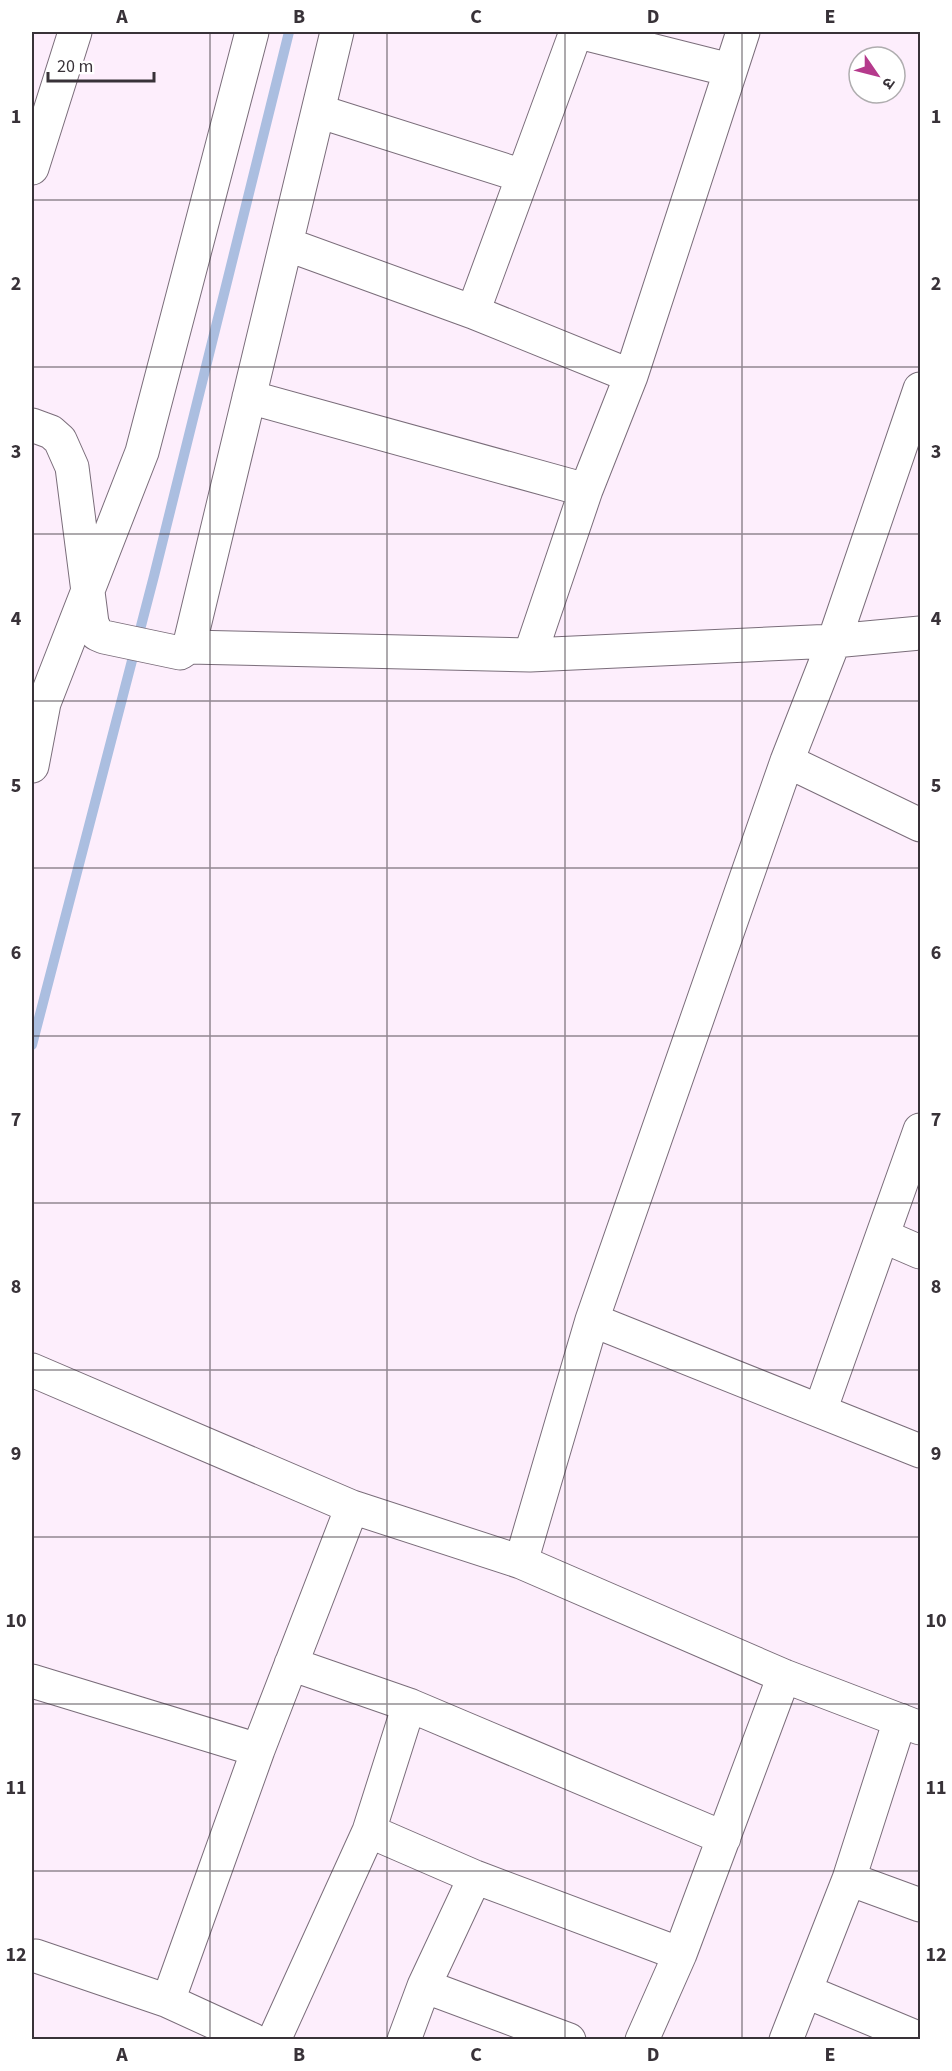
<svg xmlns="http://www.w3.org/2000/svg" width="952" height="2071" font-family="'Source Sans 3','Noto Sans Devanagari',sans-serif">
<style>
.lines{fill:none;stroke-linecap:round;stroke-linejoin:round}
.stream{stroke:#abbee0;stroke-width:10}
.street-casing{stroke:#7a6d7a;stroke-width:35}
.street{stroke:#fff;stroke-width:33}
.grid{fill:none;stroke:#383238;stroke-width:1.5;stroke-opacity:0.55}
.neatline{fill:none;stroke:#383238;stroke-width:2}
.grid-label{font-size:20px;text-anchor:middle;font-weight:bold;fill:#383238}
</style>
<rect width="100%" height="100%" fill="#fdeefc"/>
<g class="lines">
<path class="stream" d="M32,1045L154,576L289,32"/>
<g class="street-casing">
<path id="street" d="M579,32L730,70
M318,111L523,176
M32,168L75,32
M286,244L473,312L631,376
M473,312L576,32
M249,397L586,490
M32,425L51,432L60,440L72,467L92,623L97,634L104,637L180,653L189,647L530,655L834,641L920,633
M189,647L337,32
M530,655L586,490L631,376L743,32
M787,761L920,825
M32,766L44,703L142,452L252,32
M883,1236L920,1252
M592,1320L920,1451
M32,1370L352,1507L521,1562L784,1676L920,1728
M820,1411L920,1130
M521,1562L592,1320L787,761L834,641L920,389
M291,1664L409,1705L724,1838
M32,1681L258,1750
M369,1831L475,1877L680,1954
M849,1879L920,1905
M36,1956L168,2001L253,2040
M424,1986L569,2040
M805,1991L920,2039
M168,2001L258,1750L352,1507
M274,2040L369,1831L409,1705
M404,2040L424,1986L475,1877
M642,2040L680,1954L784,1676
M786,2040L849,1879L900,1720"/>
</g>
<use href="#street" class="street"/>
</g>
<path class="grid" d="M210,32V2040M387,32V2040M565,32V2040M742,32V2040M32,200H920M32,367H920M32,534H920M32,701H920M32,868H920M32,1036H920M32,1203H920M32,1370H920M32,1537H920M32,1704H920M32,1871H920"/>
<rect width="952" height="2071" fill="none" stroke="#ffffff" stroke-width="66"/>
<g transform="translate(877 75) rotate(125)"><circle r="28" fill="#ffffff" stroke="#afadaf" stroke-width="1.5"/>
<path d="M0-4.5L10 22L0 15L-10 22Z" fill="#b53a8c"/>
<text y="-9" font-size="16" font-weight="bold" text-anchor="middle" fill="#383238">उ</text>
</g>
<path d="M48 72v9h106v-9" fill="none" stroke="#383238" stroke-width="3"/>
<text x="57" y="72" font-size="18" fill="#383238" stroke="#ffffff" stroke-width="4.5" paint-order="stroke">20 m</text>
<rect x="33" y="33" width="886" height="2005" class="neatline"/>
<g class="grid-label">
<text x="122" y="23">A</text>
<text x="299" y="23">B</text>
<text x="476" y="23">C</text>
<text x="653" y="23">D</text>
<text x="830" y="23">E</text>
<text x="16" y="123">1</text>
<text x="936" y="123">1</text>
<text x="16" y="290">2</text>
<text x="936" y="290">2</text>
<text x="16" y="458">3</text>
<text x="936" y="458">3</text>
<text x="16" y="625">4</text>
<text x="936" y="625">4</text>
<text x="16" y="792">5</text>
<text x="936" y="792">5</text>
<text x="16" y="959">6</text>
<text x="936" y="959">6</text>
<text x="16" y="1126">7</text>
<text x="936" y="1126">7</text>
<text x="16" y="1293">8</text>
<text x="936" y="1293">8</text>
<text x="16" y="1460">9</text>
<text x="936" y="1460">9</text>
<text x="16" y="1627">10</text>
<text x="936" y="1627">10</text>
<text x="16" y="1794">11</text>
<text x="936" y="1794">11</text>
<text x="16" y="1961">12</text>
<text x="936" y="1961">12</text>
<text x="122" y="2061">A</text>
<text x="299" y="2061">B</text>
<text x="476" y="2061">C</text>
<text x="653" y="2061">D</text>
<text x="830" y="2061">E</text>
</g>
</svg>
